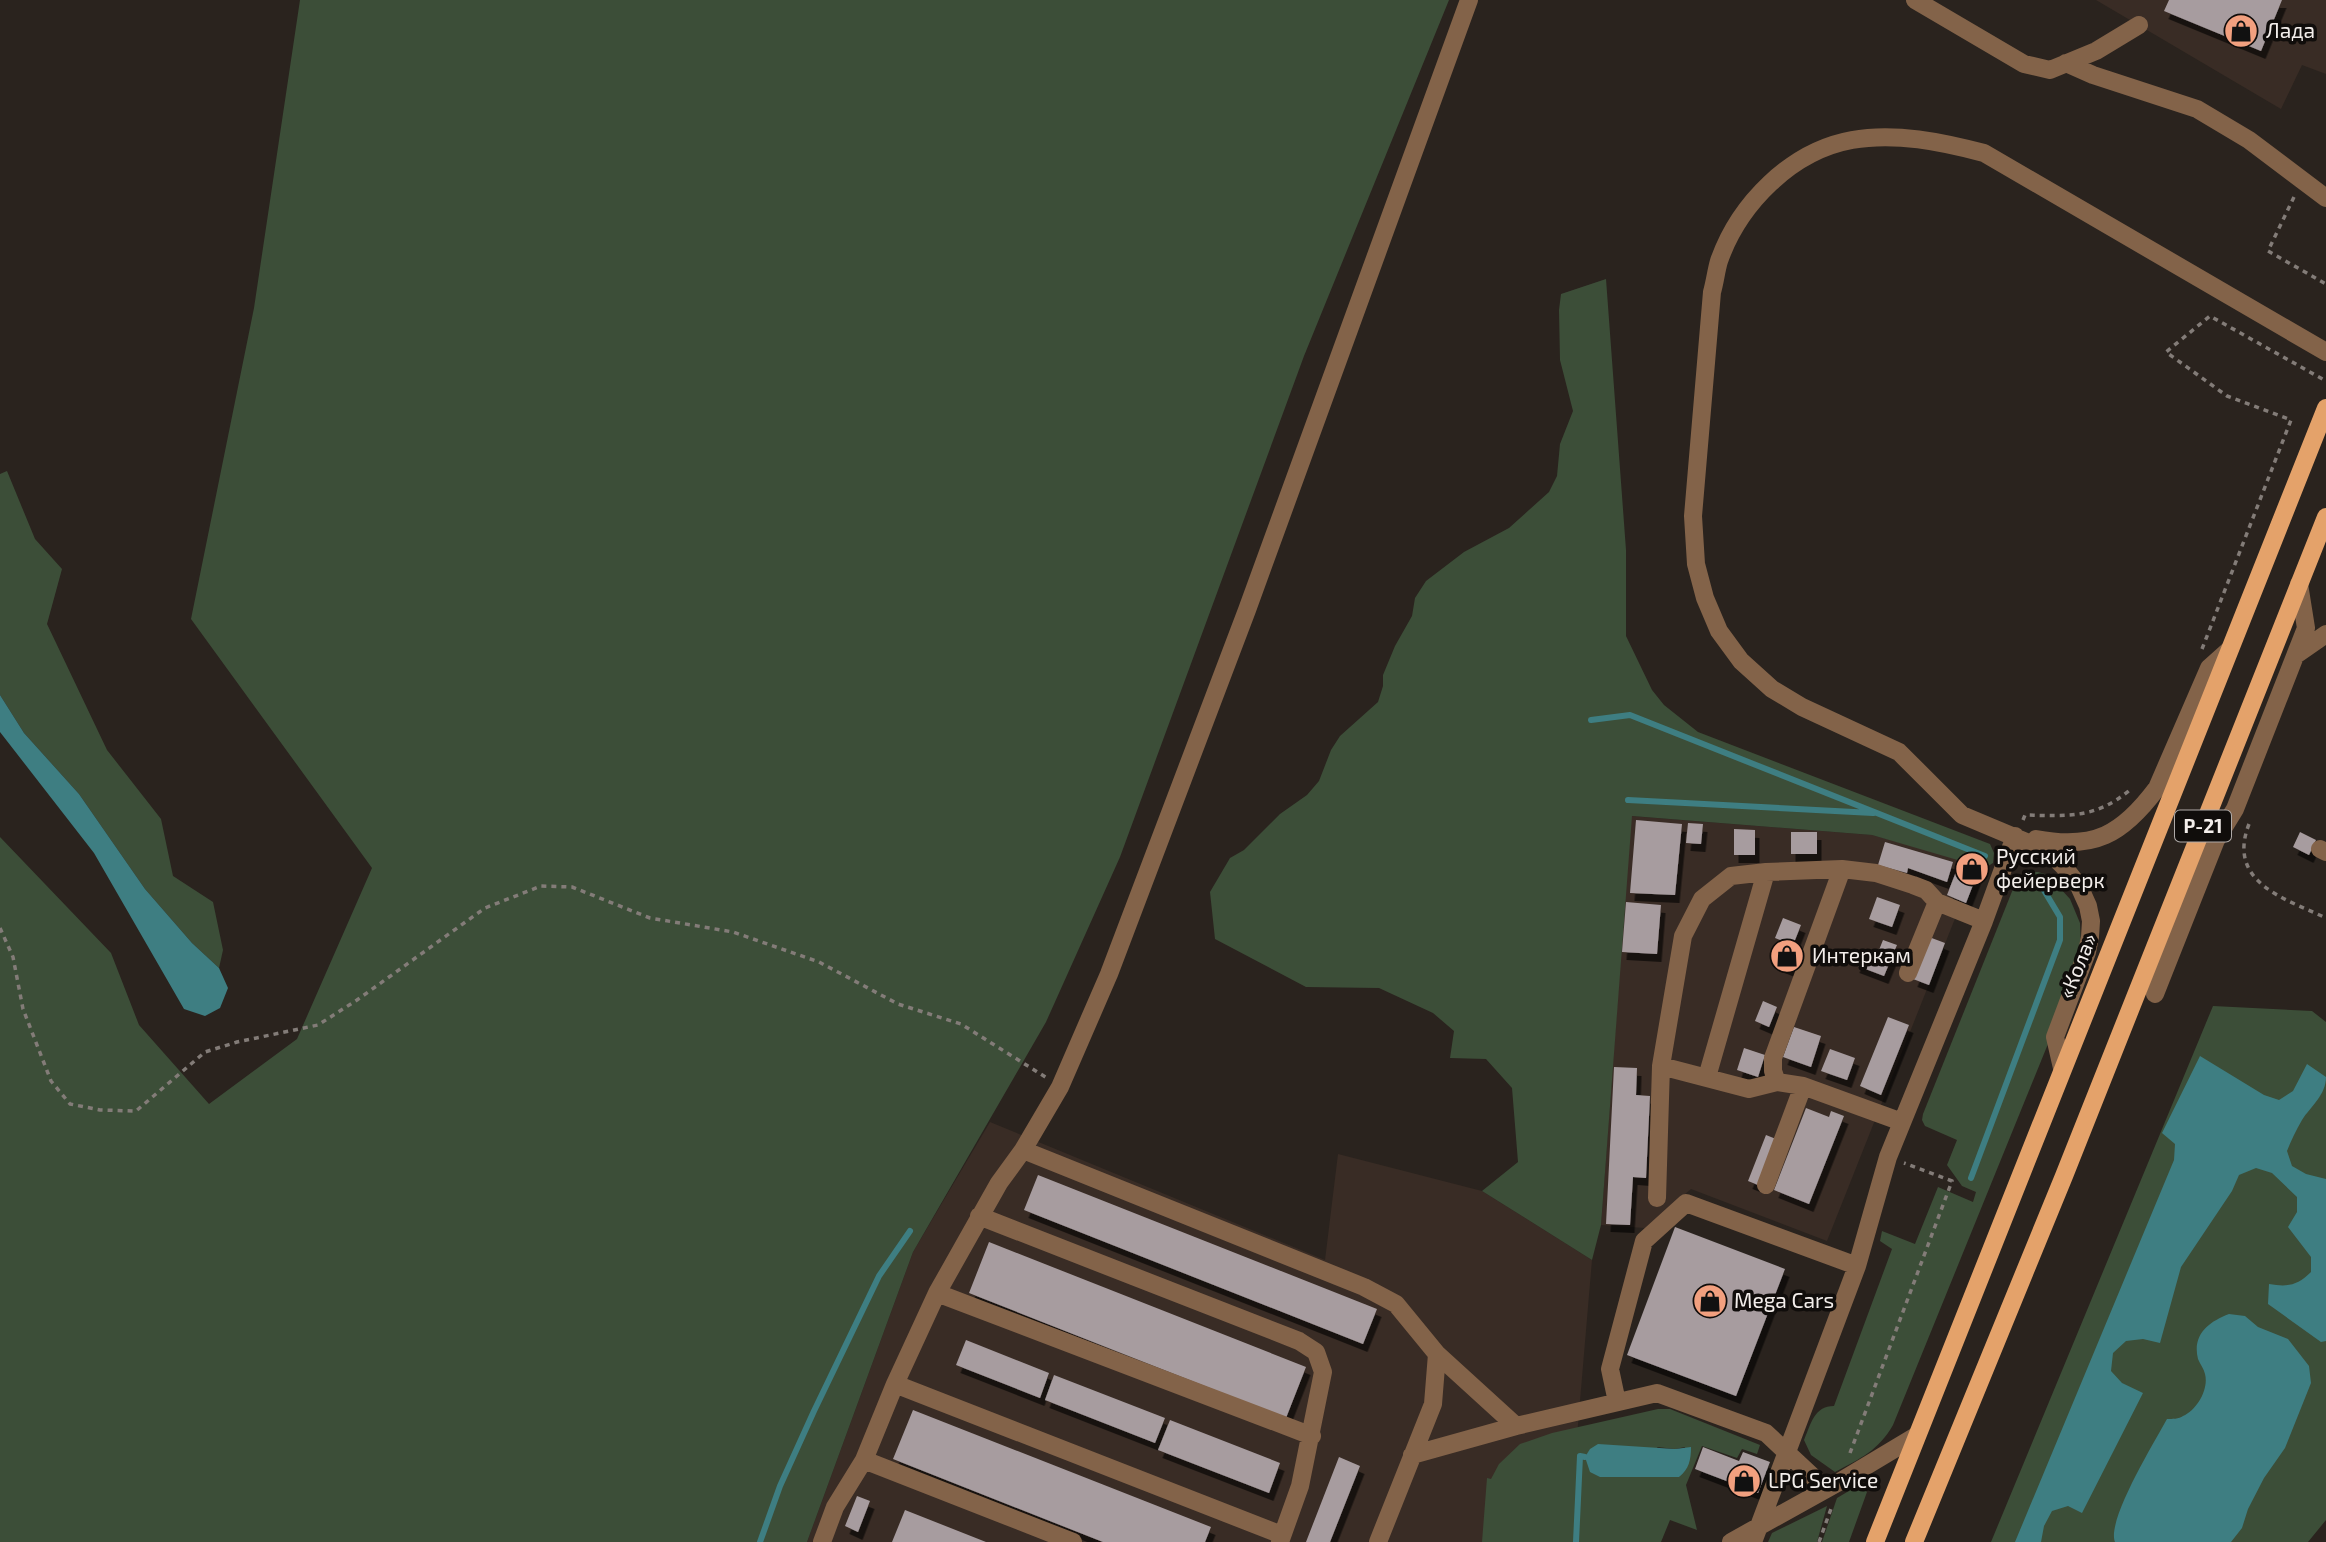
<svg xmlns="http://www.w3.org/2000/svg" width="2326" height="1542" font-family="'Exo 2',sans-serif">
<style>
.built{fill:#392c25}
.green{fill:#3c4e38;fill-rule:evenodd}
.water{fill:#3e7e82}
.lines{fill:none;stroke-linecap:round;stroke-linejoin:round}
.stream{stroke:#3e7e82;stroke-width:6}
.building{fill:#a79c9f;filter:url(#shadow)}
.path{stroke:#837c78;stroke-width:3.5;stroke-dasharray:5 5;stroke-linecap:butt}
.minor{stroke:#836349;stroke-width:18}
.major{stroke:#e4a26a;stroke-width:18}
.labels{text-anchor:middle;stroke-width:7;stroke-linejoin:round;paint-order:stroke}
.shield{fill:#100d0b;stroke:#afaaa8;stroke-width:2}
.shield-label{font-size:19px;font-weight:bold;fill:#f3eeeb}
.poi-label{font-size:21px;fill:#f3eeeb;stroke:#100d0b;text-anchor:start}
.street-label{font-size:21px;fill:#f3eeeb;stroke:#100d0b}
</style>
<defs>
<filter id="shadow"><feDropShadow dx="4.5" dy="8" stdDeviation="0" flood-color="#0009"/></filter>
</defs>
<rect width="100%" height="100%" fill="#2a231e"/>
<path class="built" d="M2096,0H2326V74L2302,65L2281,109Z
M1631,816L1872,835L1961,859L1966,903L1962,902L1958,911L1827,1241L1691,1189L1645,1228L1601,1225Z
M990,1122L1325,1260L1338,1154L1482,1191L1592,1260L1568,1542H807L913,1252Z"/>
<path class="green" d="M300,0H1449L1304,356L1120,857L1046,1022L913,1252L807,1542H0V837L111,953L139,1025L209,1104L297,1039L372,868L191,619L254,308Z
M1606,279L1626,550V636L1652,690L1664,705L1698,732L1990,844L1994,853L1993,863L1985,868L1872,835L1632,816L1601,1225L1592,1260L1482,1191L1518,1162L1512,1088L1486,1059L1450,1058L1454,1031L1433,1013L1379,988L1306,987L1215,939L1210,892L1230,858L1244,850L1280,814L1307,795L1319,781L1331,750L1340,736L1378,702L1383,686V675L1395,646L1412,616L1415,598L1426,581L1464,552L1509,528L1549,492L1557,476L1560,444L1573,411L1560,360L1559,310L1561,294Z
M7,471L35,539L62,569L47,624L107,750L161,819L173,876L213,902L223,950L219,968L192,943L145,889L79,794L24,733L0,695V474Z
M2027,872H2038L2048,875L2070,899L2080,923L2081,949L2052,1034L1893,1425C1878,1451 1861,1458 1835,1472L1811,1455L1804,1440C1811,1424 1814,1406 1834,1406L1892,1249L1880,1241L1882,1231L1915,1244L1938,1187L1973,1202L1976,1192L1962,1186L1947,1165L1957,1140L1925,1126L1922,1120L1923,1114L2015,884Z
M2213,1006L2312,1011L2326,1022V1520L2308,1542H1991Z
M1658,1409H1670L1760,1445L1757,1454L1742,1449L1737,1458L1702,1446L1686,1485L1697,1530L1670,1520L1661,1542H1482L1487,1478L1491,1479L1499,1464L1520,1444L1552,1433ZM1657,1447L1675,1449L1685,1447L1679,1477Z
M1859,1485L1867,1492L1849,1542H1822L1837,1498Z
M1827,1506L1817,1542H1768L1772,1533Z"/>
<path class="water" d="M0,695L24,733L79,794L145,889L192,943L219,968L228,988L220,1008L205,1016L184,1009L94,853L0,732Z
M2200,1056L2264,1095L2279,1100L2293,1091L2307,1064L2326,1077C2326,1095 2311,1106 2302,1120C2296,1130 2291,1141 2287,1151L2292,1166L2306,1174L2326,1179V1341L2321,1342L2268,1304L2269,1284C2287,1287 2297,1286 2311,1272V1257L2288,1227L2297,1212V1197L2272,1173L2256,1168L2239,1175L2232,1191L2181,1267L2160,1343L2143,1339L2126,1341L2113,1353L2111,1371L2122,1383L2143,1393L2082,1513L2068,1506L2052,1511L2044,1526L2041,1542H2015L2174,1160L2175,1144L2162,1133Z
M2229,1314L2245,1316L2258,1327L2288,1339L2309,1366L2311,1383L2285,1448L2264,1478L2248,1509L2242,1528L2231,1542H2115C2106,1521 2155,1441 2167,1419C2172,1419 2179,1419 2183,1416C2197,1410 2209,1389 2205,1374C2204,1369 2200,1364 2198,1359C2192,1335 2208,1322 2229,1314Z
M1598,1444L1675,1449L1691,1447C1691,1460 1689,1469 1679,1477H1600L1590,1472L1585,1457L1590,1449Z"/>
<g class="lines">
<path class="stream" d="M1591,720L1630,715L1985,856
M1628,800L1873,813
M1971,1178L2060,940V917L2042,887
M760,1542L780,1486L814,1411L879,1276L910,1231
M1576,1542L1580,1456L1585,1457"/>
</g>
<path class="building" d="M2169,0H2282L2261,51L2164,11Z
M1636,820L1682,824L1675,895L1630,893Z
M1688,823L1703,824L1701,844L1686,843Z
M1734,829L1755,830V855H1734Z
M1791,832H1817V854H1791Z
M2300,832L2316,840L2309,855L2293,847Z
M1885,842L1953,862L1947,882L1908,868L1907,873L1878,865Z
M1961,859L1980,867L1966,903L1947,895Z
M1877,897L1900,905L1892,927L1869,919Z
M1626,902L1661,905L1657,954L1622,952Z
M1783,918L1801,925L1793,945L1775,938Z
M1929,937L1945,943L1929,985L1913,979Z
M1883,940L1897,945L1884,976L1855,965L1862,949L1877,955Z
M1782,944L1798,951L1790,969L1773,962Z
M1763,1001L1777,1007L1769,1027L1755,1021Z
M1888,1017L1909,1025L1881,1095L1860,1086Z
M1794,1027L1821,1036L1811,1067L1783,1057Z
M1744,1048L1765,1055L1758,1077L1737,1070Z
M1830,1049L1855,1058L1847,1080L1821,1071Z
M1614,1067L1637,1068L1636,1095L1650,1096L1646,1178L1633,1177L1630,1225L1606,1224Z
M1806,1108L1829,1117L1831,1111L1844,1116L1809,1204L1774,1190Z
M1766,1135L1776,1139L1758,1185L1748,1181Z
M1038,1175L1377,1309L1363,1344L1024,1210Z
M1675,1227L1785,1269L1736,1396L1627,1355Z
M989,1242L1306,1367L1286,1418L969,1293Z
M966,1340L1049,1373L1040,1398L956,1365Z
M1054,1375L1165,1418L1155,1443L1045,1400Z
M913,1410L1211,1527L1205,1542H1103L893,1459Z
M1170,1420L1280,1463L1269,1493L1158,1450Z
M1703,1447L1739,1461L1743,1452L1770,1462L1758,1493L1695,1469Z
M1339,1457L1360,1466L1330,1542H1306Z
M857,1496L870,1501L858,1532L845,1526Z
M905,1510L986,1542H892Z"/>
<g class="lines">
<path class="path" d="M2294,197L2268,251L2326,284
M2202,649L2291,420L2227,396L2166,352L2210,316L2326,381
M2023,820L2025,815C2068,816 2096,819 2131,789
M2249,824C2226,883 2286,899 2326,918
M0,928L13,957L23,1009L51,1081L70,1104L100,1110L136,1111L205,1052L237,1042L318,1025L357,1000L485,908L541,886L572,887L650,918L733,932L819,962L898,1004L961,1024L1047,1078
M1850,1453L1952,1181L1904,1163
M1819,1542L1832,1506"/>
<path class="minor" d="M1915,0L2024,64L2050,70L2096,51L2139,25
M2066,63L2093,75L2197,109L2249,140L2326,198
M2296,655L2326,634
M2036,839C2094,850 2122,835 2157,788L2209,668L2228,651
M2320,849L2326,852
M1908,973L1937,902
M2155,994L2216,840L2235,809L2306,628L2299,584
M1661,1066L1749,1089L1777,1082L1803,1086L1902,1122
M2062,1068L2055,1037L2087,952L2090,937L2091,921L2088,906L2079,886L2064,867L2048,851L1962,815L1899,752L1802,707L1772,689L1741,661L1719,631L1705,598L1696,564L1693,516L1712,292C1715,282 1716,271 1719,261C1739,204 1791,151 1852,140C1895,132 1942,142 1984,153L2326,352
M1707,1077L1766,872
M1777,1082L1773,1071V1058L1842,869
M1023,1150L1364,1287L1396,1304L1437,1354L1433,1404L1378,1542
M1766,1185L1803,1086
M1657,1198L1661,1066L1683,936L1702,899L1731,876L1766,872L1842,869L1876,873L1913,885L1926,890L1937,902L1984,921
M979,1216L1299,1341L1316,1352L1323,1372L1300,1486L1280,1542
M937,1293L1312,1436
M1437,1354L1516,1426
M895,1384L1282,1535
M1617,1402L1610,1369L1644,1241L1686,1203L1857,1266
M1412,1455L1516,1426L1657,1393L1766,1433L1826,1489
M864,1460L1073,1542
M822,1542L835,1507L864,1460L895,1384L937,1293L999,1183L1023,1150L1060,1087L1109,974L1247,610L1469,0
M1731,1542L1841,1481L1916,1436
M1753,1542L1857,1266L1888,1157L1984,921L2015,836"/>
<path class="major" d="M1875,1542L2326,408
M1914,1542L2064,1176L2326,517"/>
</g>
<defs>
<g id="shop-disc" transform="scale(1.75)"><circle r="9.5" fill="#f2a07f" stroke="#100d0b"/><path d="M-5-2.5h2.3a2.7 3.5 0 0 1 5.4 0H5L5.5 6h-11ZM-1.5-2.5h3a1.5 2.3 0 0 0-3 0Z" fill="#111"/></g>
</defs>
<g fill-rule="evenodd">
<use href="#shop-disc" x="2241" y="31"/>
<use href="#shop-disc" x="1972" y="869"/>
<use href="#shop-disc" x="1787" y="956"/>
<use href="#shop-disc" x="1710" y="1301"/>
<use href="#shop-disc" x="1744" y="1481"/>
</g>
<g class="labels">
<rect class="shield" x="2175" y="810.5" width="56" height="31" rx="5"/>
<g class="shield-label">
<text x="2203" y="833">Р-21</text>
</g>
<g class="poi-label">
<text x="2266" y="38">Лада</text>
<text x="1996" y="864">Русский<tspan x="1996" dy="24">фейерверк</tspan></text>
<text x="1812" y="963">Интеркам</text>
<text x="1734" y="1308">Mega Cars</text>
<text x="1768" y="1488">LPG Service</text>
</g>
<g class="street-label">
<text transform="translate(2078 966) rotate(-68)" y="7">«Кола»</text>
</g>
</g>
</svg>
